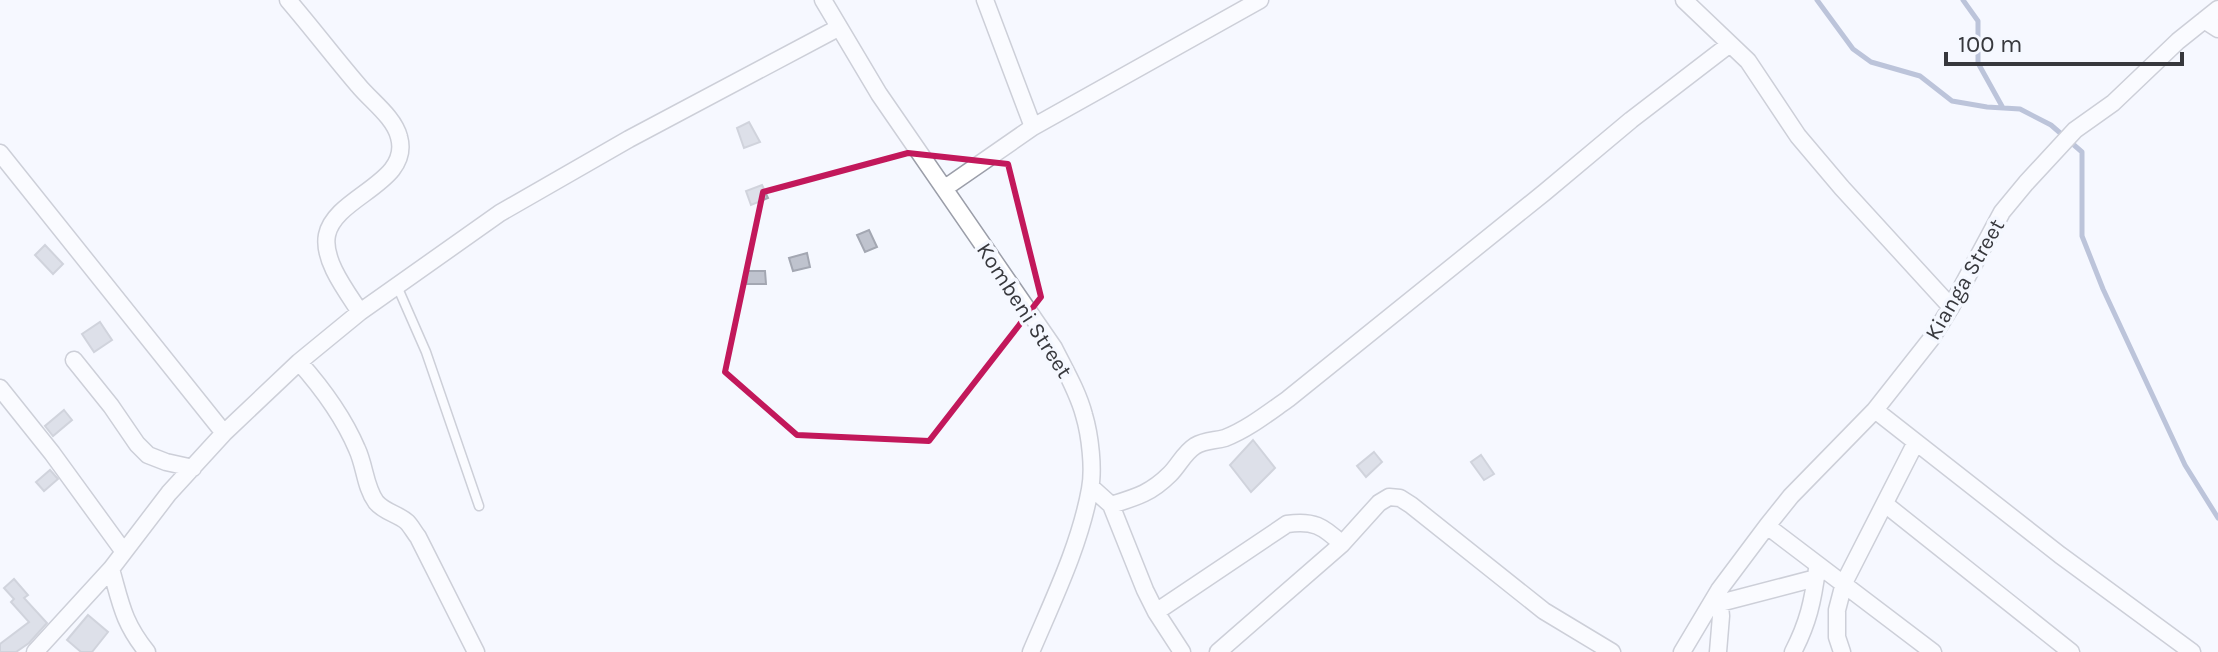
<svg xmlns="http://www.w3.org/2000/svg" width="2218" height="652" font-family="Karla,sans-serif">
<style>
.lines{fill:none;stroke-linecap:round;stroke-linejoin:round}
.stream{stroke:#7785ae;stroke-width:5}
.building{fill:#bfc3ce;stroke:#a3a7b2;stroke-width:2}
.service-casing{stroke:#9b9ea9;stroke-width:11}
.minor-casing{stroke:#9b9ea9;stroke-width:19}
.service{stroke:#fff;stroke-width:8}
.minor{stroke:#fff;stroke-width:16}
.marked{fill:none;stroke:#c2185b;stroke-width:6;stroke-linejoin:round}
.labels{text-anchor:middle;stroke-width:7;stroke-linejoin:round;paint-order:stroke}
.street-label{font-size:22px;fill:#37383d;stroke:#f5f8ff}
</style>
<rect width="100%" height="100%" fill="#f5f8ff"/>
<g class="lines">
<path class="stream" d="M1817,0L1853,49L1871,62L1920,76L1952,101L1987,107L2020,109L2051,125L2082,152V236L2103,289L2185,465L2218,518
M1963,0L1978,21V63L2003,108"/>
</g>
<path class="building" d="M749,122L760,142L744,148L737,128Z
M762,185L768,198L751,205L746,191Z
M869,230L877,247L865,252L857,235Z
M45,245L63,264L53,274L35,255Z
M807,253L810,267L793,271L789,258Z
M746,271H765L766,284H747Z
M100,322L112,340L94,352L82,334Z
M64,410L72,420L53,436L45,426Z
M1253,440L1275,468L1251,492L1230,465Z
M1374,452L1382,462L1366,477L1357,466Z
M1481,455L1494,474L1484,480L1471,462Z
M50,470L58,479L44,491L36,482Z
M14,579L28,595L24,598L47,623L29,643L16,652H0V644L29,622L11,602L14,599L4,588Z
M88,615L108,632L92,652H81L67,640Z"/>
<g class="lines">
<g class="service-casing">
<path id="service" d="M397,286L426,352L479,506"/>
</g>
<g class="minor-casing">
<path id="minor" d="M288,0C312,28 334,57 358,85C371,101 394,117 399,137C412,183 335,196 327,235C322,260 347,292 360,312
M823,0L879,94L1054,348C1065,370 1078,392 1084,415C1090,435 1094,469 1090,489C1080,545 1053,600 1031,652
M985,0L1033,127
M1684,0L1748,61L1798,136L1842,188L1951,307
M2204,20L2218,29
M0,153L224,433
M945,188L1033,127L1260,0
M74,360L111,406L137,444L148,455L166,462L193,468
M299,362C323,389 343,416 357,449C365,466 365,487 376,502C384,512 398,514 407,522C411,526 414,532 418,537L476,652
M0,388L52,453L124,552
M1875,410L2060,555L2192,652
M1091,487L1111,505L1145,590L1156,612L1182,652
M1885,504L2071,652
M1111,505C1137,497 1151,493 1170,474C1179,465 1184,453 1195,446C1205,440 1215,441 1225,438C1248,429 1268,413 1288,399L1545,192L1631,120L1730,44
M1767,526L1933,652
M111,569C121,604 123,622 147,652
M1720,603L1816,578
M1156,612L1287,524C1313,520 1323,526 1342,544
M35,652L111,569L169,493L224,433L299,362L360,312L500,213L629,139L838,28
M1218,652L1342,544L1379,503L1389,497L1400,498L1411,505L1544,611L1612,652
M1682,652L1719,590L1767,526L1791,496L1875,410L1931,339L1951,307L2002,212L2026,183L2075,130L2113,103L2178,41L2218,9
M1718,652L1721,616L1719,595
M1793,652C1808,623 1813,601 1817,569
M1842,652L1837,637V610L1844,583L1916,442"/>
</g>
<use href="#service" class="service"/>
<use href="#minor" class="minor"/>
</g>
<path d="M0 0H2218V652H0ZM908,153L1008,164L1041,297L929,441L797,435L725,372L763,192Z" fill="#f5f8ff" fill-opacity=".55" fill-rule="evenodd"/>
<path class="marked" d="M908,153L1008,164L1041,297L929,441L797,435L725,372L763,192Z"/>
<g class="labels">
<g class="street-label">
<text transform="translate(1964 279) rotate(-60)" y="8">Kianga Street</text>
<text transform="translate(1025 310) rotate(57)" y="8">Kombeni Street</text>
</g>
</g>
<path d="M1946 52v12h236v-12" fill="none" stroke="#37383d" stroke-width="4"/>
<text x="1958" y="52" font-size="24" fill="#37383d" stroke="#f5f8ff" stroke-width="6" paint-order="stroke">100 m</text>
</svg>
